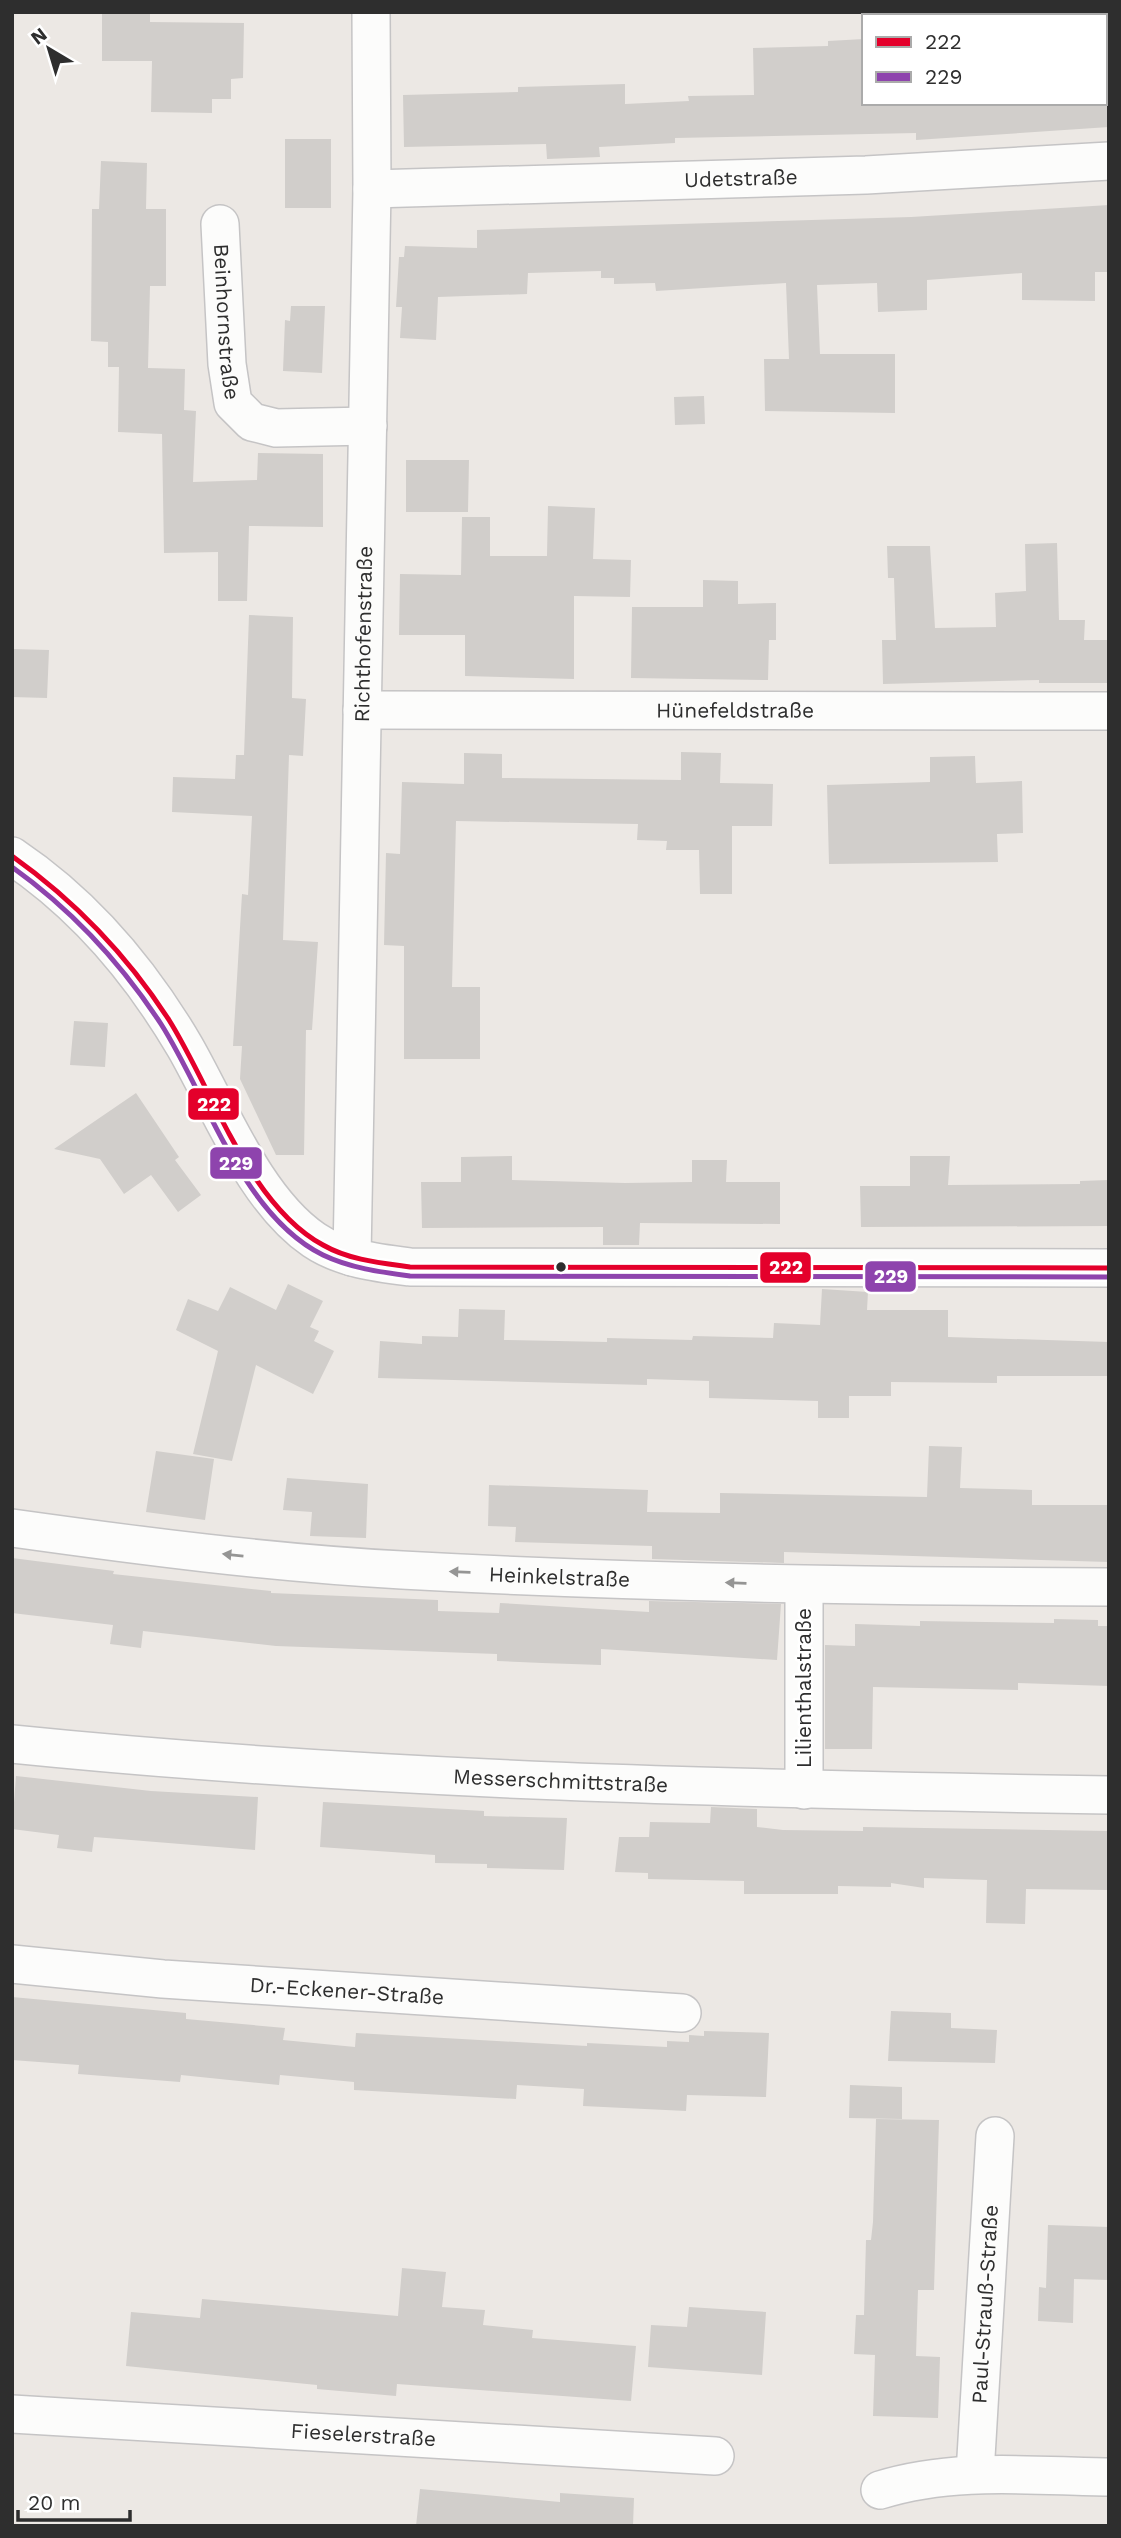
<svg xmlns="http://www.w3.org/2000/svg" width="1121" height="2538" font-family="'Work Sans',sans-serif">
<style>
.building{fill:#d1cecb}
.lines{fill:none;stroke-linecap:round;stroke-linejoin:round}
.street-casing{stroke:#c5c4c5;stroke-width:40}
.street{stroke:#fcfcfb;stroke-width:37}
.bus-1-casing{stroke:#fff;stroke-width:10}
.bus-2-casing{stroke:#fff;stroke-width:10}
.bus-1{stroke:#e4002b;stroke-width:5}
.bus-2{stroke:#8e44ad;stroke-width:5}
.oneway{fill:#959594}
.bus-dot{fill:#2e2e2e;stroke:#fff;stroke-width:2.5}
.labels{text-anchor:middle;stroke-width:5;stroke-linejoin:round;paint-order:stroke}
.street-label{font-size:21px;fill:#2e2e2e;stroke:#fff}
.line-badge{stroke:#fff;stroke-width:2.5}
.badge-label{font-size:19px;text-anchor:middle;font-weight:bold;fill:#fff}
</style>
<rect width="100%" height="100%" fill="#ece8e4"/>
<path class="building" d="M102,12H150V22L244,23L243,78L231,79V99H212V113L151,112L152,61H102Z
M864,39V103H1109V127L916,140V133L675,138V143L599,147L600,157L547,159L546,144L404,147L403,95L518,92V87L625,84V104L689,101L688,96L754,95L753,48L828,46V41Z
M285,139H331V208H285Z
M101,161L147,163L146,209H166V286H150L148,368L185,369L184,410L196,411L193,482L257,480L258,453L323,454V527L249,526L247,601H218V552L164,553L162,434L118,432L119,367H108V342L91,341L92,209H99Z
M1109,205V272H1095V301L1022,300V273L927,280V310L878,312L877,283L817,285L820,354H895V413L765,411L764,359H789L786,283L656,291L655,283L614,284V278H601V271L528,273L527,294L438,297L436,340L400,338L402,307H396L399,257H404L405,246L477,248V230L911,217Z
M291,306H325L322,373L283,371L285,320L290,321Z
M704,396L705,424L675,425L674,397Z
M406,460H469L468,512H406Z
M548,506L595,508L593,559L631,560L630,597L574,596V679L465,676V635H399L400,574L461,575L462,517H490V556H547Z
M1057,543L1059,620H1085L1084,640H1109V683H1039V680L883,684L882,640H896L894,578H888L887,546H930L935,628L996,627L995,593L1026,591L1025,544Z
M703,580L738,581V604L776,603V640H769L768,680L631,678L632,607H703Z
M249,615L293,617L292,698L306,699L303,756L289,755L283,940L318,942L312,1030H306L304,1155H276L240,1079L242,1046H233L242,894L248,895L252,816L172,812L173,777L235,779L236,755H244Z
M12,649L49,650L47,698L12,697Z
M681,752L721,753L720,783L773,784L772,826H732V894H700L699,850H666L667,841L637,840L638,824L456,821L452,987H480V1059H404V946L384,945L386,853L400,854L402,782L464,784V753L502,754V778L681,780Z
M975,756L976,783L1022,781L1023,833L997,834L998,862L829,864L827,785L930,782V757Z
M74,1021L108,1023L105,1067L70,1065Z
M136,1093L179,1157L175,1160L201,1195L178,1212L151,1175L124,1194L100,1159L54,1149Z
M512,1156V1180L625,1183L692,1182V1160H727L726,1182H780V1224L640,1223L639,1245H603V1227L422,1228L421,1182H461V1157Z
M910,1156H950L948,1185L1080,1184V1181L1109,1180V1226L861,1227L860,1186H910Z
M288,1284L323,1301L310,1327L319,1331L314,1341L334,1351L313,1394L256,1365L232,1461L193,1454L218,1351L176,1330L188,1299L218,1311L230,1287L276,1310Z
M822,1289L868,1292L867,1310H948V1337L1109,1342V1376H997V1383L891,1382V1396H849V1418H818V1401L709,1398V1381L647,1379V1385L378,1378L380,1341L422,1344V1336L458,1337L459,1309L505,1310L504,1340L607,1342V1338L692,1340L693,1336L773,1338L774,1323L820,1325Z
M929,1446L962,1447L960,1488L1032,1490V1505H1109V1562L784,1552V1563L652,1559V1546L515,1542L516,1527L488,1526L489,1485L648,1490L647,1512L720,1513V1493L927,1497Z
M156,1451L214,1459L205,1520L146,1512Z
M287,1478L368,1484L366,1538L310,1536L312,1512L283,1510Z
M12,1558L114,1571L113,1574L271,1591V1593L438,1600V1611L499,1613L500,1603L649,1612V1601L781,1604L777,1660L601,1649V1665L542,1663L497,1661V1654L276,1646L143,1631L141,1648L110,1644L113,1625L12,1613Z
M1054,1619L1098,1620V1626H1109V1686L1018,1683V1690L873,1687L872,1749H825V1645L855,1646V1624L920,1626V1621L1054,1623Z
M16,1776L151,1791L258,1797L255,1850L94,1837L92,1852L57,1848L59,1835L12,1829Z
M323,1802L484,1811V1816L567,1818L564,1870L487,1868V1864L435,1863V1855L320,1847Z
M711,1807L757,1809V1827L783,1830L863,1831V1827L1109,1831V1890L1026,1889L1025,1924L986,1923L987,1880L924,1878V1888L891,1883V1887L838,1886V1894H744V1881L648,1879V1873L615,1872L619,1837H649L650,1822L710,1823Z
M12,1997L186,2013V2019L285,2028L283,2040L355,2047L356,2033L587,2046V2043L667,2047V2041L689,2042V2035L704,2036V2031L769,2033L766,2097L687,2095L686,2111L583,2106L584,2089L517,2085L516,2099L354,2090V2082L280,2075L279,2085L181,2075L180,2082L78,2074L79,2065L12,2060Z
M891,2011L951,2013V2028L997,2030L995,2063L888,2061Z
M850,2085L902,2087V2119L849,2118Z
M876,2119L939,2120L934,2290H918L916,2356L940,2357L938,2418L873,2416L875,2355L854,2354L856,2315H864L866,2240H871L873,2222Z
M1048,2225L1109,2227V2280L1074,2279L1073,2323L1038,2321L1039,2287L1046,2288Z
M402,2268L446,2272L442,2307L485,2310L483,2325L533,2330L532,2338L636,2346L631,2401L397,2384L396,2396L317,2389V2385L126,2366L131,2312L200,2318L202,2299L398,2316Z
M689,2307L766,2312L762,2375L648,2367L651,2325L687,2327Z
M420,2489L560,2502V2493L634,2498L633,2526H416Z"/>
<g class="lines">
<g class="street-casing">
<g id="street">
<path id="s1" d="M372,189L866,175L1109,161"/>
<path id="s2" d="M220,224L227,364L233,403L252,422L276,428L368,426"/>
<path id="s3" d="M362,710L1109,711"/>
<path d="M12,856C85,905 141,972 185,1047C220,1108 255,1200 314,1240C342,1259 378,1263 410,1267L1109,1268"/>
<path id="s4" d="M352,1257L372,189L371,12"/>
<path id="s5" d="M12,1528C141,1546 272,1563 402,1570C638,1583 873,1586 1109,1587"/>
<path id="s6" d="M12,1744C377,1781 743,1789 1109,1795"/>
<path d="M804,1790V1586"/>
<path id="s7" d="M12,1964L163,1979L682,2013"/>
<path id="s8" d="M12,2414L715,2456"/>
<path id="s9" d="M975,2474L995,2136"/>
<path d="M880,2490C954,2467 1032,2476 1109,2477"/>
</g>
</g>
<use href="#street" class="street"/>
<g class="bus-1-casing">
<path id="bus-1" d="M12,856C75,901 127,955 169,1020C213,1090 248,1204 323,1245C349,1260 381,1263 410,1267L1109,1268"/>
</g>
<g class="bus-2-casing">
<path id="bus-2" d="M12,867C72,910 121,963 161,1024C207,1096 242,1215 323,1255C350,1268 380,1272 410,1276L1109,1277"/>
</g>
<use href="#bus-1" class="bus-1"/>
<use href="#bus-2" class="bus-2"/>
</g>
<defs><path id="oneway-solid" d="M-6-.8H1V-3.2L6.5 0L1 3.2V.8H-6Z" transform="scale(1.75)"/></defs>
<g class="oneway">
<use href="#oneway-solid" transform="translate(233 1555) rotate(-174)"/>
<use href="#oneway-solid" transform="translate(460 1572) rotate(-178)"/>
<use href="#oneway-solid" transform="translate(736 1583) rotate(-178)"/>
</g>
<circle class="bus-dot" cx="561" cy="1267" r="6"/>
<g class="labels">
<g class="street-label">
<text dy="7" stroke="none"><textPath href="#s1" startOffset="369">Udetstraße</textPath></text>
<text dy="7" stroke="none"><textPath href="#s2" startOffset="98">Beinhornstraße</textPath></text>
<text dy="7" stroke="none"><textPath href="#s4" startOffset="623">Richthofenstraße</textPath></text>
<text dy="7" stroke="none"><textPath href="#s3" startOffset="373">Hünefeldstraße</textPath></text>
<text dy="7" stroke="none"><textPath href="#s5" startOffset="550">Heinkelstraße</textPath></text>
<text transform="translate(804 1688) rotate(-90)" y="7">Lilienthalstraße</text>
<text dy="7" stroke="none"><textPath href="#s6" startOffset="550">Messerschmittstraße</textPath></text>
<text dy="7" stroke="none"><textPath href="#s7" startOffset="336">Dr.-Eckener-Straße</textPath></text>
<text dy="7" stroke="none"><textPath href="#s9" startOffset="170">Paul-Strauß-Straße</textPath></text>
<text dy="7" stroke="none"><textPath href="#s8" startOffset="352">Fieselerstraße</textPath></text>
</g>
</g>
<g class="line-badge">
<rect x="187" y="1087" width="53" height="34" rx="7" fill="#e4002b"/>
<rect x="209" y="1146" width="54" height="34" rx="7" fill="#8e44ad"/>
<rect x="759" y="1251" width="53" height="33" rx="7" fill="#e4002b"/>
<rect x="864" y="1260" width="53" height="33" rx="7" fill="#8e44ad"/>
</g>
<g class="badge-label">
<text x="214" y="1111">222</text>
<text x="236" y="1170">229</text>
<text x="786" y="1274">222</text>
<text x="891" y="1283">229</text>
</g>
<rect width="1121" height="2538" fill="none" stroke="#2e2e2e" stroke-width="28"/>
<rect x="862" y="14" width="245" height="91" fill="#ffffff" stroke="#ababab" stroke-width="2"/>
<rect x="876" y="37" width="35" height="10" fill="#e4002b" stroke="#ababab" stroke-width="2"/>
<text x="925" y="49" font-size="21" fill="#2e2e2e">222</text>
<rect x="876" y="72" width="35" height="10" fill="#8e44ad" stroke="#ababab" stroke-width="2"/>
<text x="925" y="84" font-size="21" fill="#2e2e2e">229</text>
<g transform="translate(49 49) rotate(322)" stroke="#ffffff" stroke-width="5" paint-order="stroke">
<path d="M0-5L12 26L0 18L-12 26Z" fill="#2e2e2e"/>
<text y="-10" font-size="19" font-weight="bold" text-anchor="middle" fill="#2e2e2e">N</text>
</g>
<path d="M18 2510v10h112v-10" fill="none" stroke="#2e2e2e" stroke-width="3.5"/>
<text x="28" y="2510" font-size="21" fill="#2e2e2e" stroke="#ffffff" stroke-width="5" paint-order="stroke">20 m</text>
</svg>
